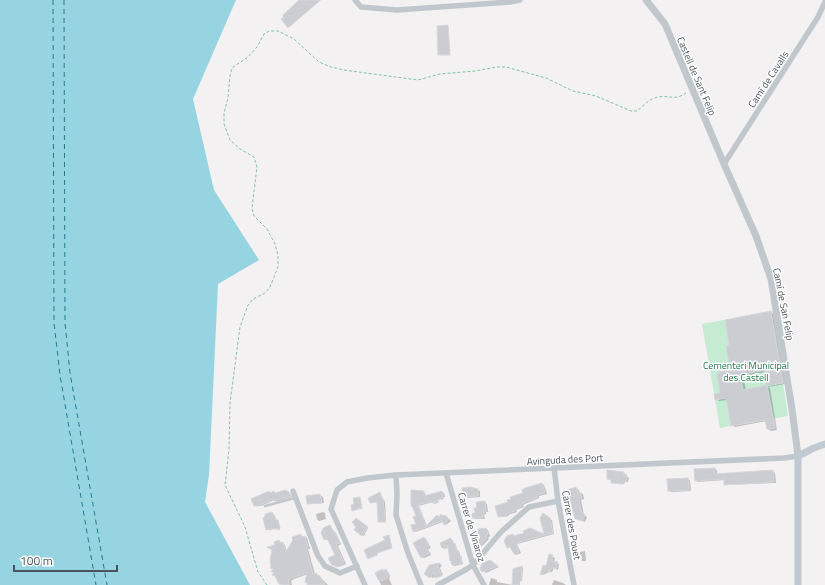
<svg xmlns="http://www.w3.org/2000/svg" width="825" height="585" font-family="'Titillium Web',sans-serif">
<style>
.green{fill:#c5ebd3}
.water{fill:#97d4e2}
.shadow{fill:#0003;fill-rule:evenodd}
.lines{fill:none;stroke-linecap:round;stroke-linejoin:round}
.ferry{stroke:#1c7d95;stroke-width:1;stroke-dasharray:5 4;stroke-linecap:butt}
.building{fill:#cbcdd2;stroke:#d5d7db}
.path{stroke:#80c5a2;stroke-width:1;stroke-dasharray:3 2;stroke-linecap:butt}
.service{stroke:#c0c8cd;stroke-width:2.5}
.minor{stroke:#c0c8cd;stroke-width:5.5}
.tertiary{stroke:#c0c8cd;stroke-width:7}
.secondary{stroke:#c1c9d2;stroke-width:7}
.labels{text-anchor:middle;stroke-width:3;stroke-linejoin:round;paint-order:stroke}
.street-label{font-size:10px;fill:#4a545c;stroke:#fff}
.park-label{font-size:10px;fill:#22764b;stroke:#fff}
</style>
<rect width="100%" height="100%" fill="#f3f1f1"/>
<path class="green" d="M772,311L788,416L720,428L702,324Z"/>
<path class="water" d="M0,0H236L193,99L214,190L259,260L218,284L209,475L205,502L250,585H0Z"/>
<path class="shadow" d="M300,0H321L289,27L286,17Z
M448,26L450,55H440L438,27Z
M771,312L774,314L785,384L768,387L770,388L777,430L771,431L768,429L767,421L735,427L732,425L727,400L719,401L716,399L721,394L731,371ZM765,372L767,385L769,386L746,390L743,376Z
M715,469L717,470V474L773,471L775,473L776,483L727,485L725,484V480L698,482L696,480Z
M623,473L626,474L625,476L629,478L628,482H625L624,484L612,482V480Z
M688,479L690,480L691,491L671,492L669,490Z
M542,484L544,485L547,494L539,496V498L523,505L524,507L516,510L517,512L508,515L509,516L501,517L499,516L509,503L524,493Z
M576,488L578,489L580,493L583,494L584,499L581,500L584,515L587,517L585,522L575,518Z
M477,490L480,491V497L466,498L464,497Z
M269,492L277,494L288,493L291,494L292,497L276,502L274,500L261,506H255Z
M423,492L425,493L426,497L441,492L444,493L445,497H443L444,499L438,500L439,502L435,504L432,502L419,506L427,526L442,515L447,517L451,521L446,525L443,522L416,532L414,531L417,524L418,517L414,507Z
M380,493L385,502L386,522L379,521L378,502H371Z
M320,495L323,497L324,503L310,504L308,503Z
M485,503L487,504L488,512H486V514L484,515L485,519H476L473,518L478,508Z
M323,512L325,513L326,519L319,521L317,519L316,514Z
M272,513L274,514L277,521L280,530L276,529L269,530L267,529Z
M543,515L552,520L554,534L517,544L521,553L516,555L514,554L512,547H508L513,535L515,536L526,534L530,529L545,535L541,518Z
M356,519L368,528L364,536L355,530L357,527Z
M330,526L337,535L341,544L338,546L346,564L339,567L331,563L336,556L329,540H327L325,539Z
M486,529L488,530L490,536L488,538L489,539L482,546L480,545Z
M301,535L307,538L310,549H308L315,574L319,576L328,585H308V574L294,579L291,581L292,585H283L278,581L274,569L276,545L279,541L285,545L287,551Z
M389,537L392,548L377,553L378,555L369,558Z
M424,538L426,539L431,548L428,549L431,555L424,558L422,557Z
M451,539L456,545L457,550L459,551L463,564L454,566L453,565L449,547L444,549L443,548Z
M585,551L586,561H582L580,552Z
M550,555L555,558L554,562L559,564L558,570L554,568L552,572H549L543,575L541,574L544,566L546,567Z
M490,561L499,567L486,573L483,571Z
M440,564L442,565L440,568L443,575L437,576L436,575L433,578L425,573L430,566Z
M522,567L523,568L522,581H520V585H513L514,570Z
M382,570L384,572L387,571L390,577L389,579L392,585H381L376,573Z
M491,578L497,580V582L513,585H489Z
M554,580L563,583L566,585H552Z"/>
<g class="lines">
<path class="ferry" d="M53,0L54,323L60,375L96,585
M64,0L65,323L70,373L107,585"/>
</g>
<path class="building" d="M299,0H320L288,28L281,19L284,17L283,15Z
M448,25L450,55H438L437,26Z
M771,311L783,383L766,386L764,370L740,375L743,390L767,385L775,428L767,429L765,420L731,426L726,398L715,400L714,394L720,393L717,374L719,373V372L730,370L726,346L729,345L725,320Z
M715,468V474L773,470L774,482L724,485V479L695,481L694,469Z
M607,470L624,472L623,475H627L626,482L623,481L622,484L611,483V480L607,479Z
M688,478L689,490L668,491L667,479Z
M542,483L545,493L537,495L538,497L521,504L522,506L514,509L515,511L506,514L507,516L498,517L495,506L508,502L507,500L511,499L510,497L523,493L522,490L525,488Z
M470,487L478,489V496L463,497L462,488Z
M576,487L578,493L580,492L582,498L579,499L581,511L585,515L582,521L576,519H575L567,490Z
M285,490L289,492L291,496L273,501V499L258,506H254L251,499L269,491L270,493L274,491L275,493Z
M411,490L424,491V496L442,491L443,496H442V498L437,500L438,502L432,503L431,501L418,505L426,526L437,515L439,517L441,514L443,516L445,515L449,519L444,525L442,521L413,532L411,525L416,524L413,517L416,516L412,506L411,507Z
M380,492L383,500L384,509H385V522H378L377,502L370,503L368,498Z
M320,494L322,503L307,504L306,496Z
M360,497L362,508L352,511L351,505L354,504L353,498Z
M485,501L486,511H484V514H482L483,518H472V513H475L474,508H477L476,502Z
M272,512L276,520H278L280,528L275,529L274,528L266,530L263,518L265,517V514Z
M543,513L550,518L553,533L516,543L519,552L514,554L510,547L507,548L504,541L507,536L513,534L514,536L524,533L523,531L530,528L544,534L540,518Z
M356,518L368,527L362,536L354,530L356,527L352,522Z
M330,525L334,533L335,532L340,543L336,544L344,563L337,567L331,564L328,558L335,555L327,538L324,540L321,533L323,528Z
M483,528V529L486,528L488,534L486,536L487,537L480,546L476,543L472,531Z
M301,534L302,537L305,536L308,547L306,548L313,574L316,573L318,576L319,575L325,585H307V583L305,582L307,573L291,578L288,580L290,584L285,585L279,584L275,576L272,575L274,573L271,571L273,569L270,568L271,566L270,560L272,550L267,547L275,545L274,542L279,540L280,543L283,542L286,552L293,540L292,537Z
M389,535L392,548L377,553L378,554L368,559L364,550L385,540L383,537Z
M424,537L429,546L426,548L429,553L421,558L413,543Z
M451,538L454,544L455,543L456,550H458L459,557L461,556L462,563L452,565L451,561H450L448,546L442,548L440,543Z
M549,554L553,555L552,561L558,562L556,569L552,568L549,572L546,571L540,575L543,565L546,566Z
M490,560L498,566L483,572L481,571L480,568L482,563Z
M440,563L438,566L442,576L435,578L434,572L430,578L424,574L429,565Z
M522,566L521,581H519V585H512L513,569Z
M383,569V571L386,569L390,576L382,581L381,580L379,581L375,573Z"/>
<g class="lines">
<path class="path" d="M267,585L258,572L245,527L225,485L229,450L230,403L240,327L248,305L253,299L265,293L270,287L278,267V255L275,244L267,229L254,216L252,208L257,167L254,157L240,149L230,140L224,124V113L228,98L230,76L232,68L248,57L257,47L264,34L269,31H278L294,39L319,62L331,67L344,70L418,80L440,74L475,71L497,67H506L546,78L573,91L596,96L631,111H637C643,106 650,98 658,97C669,95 675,101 686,93"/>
<path class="service" d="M265,506L295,498"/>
<path class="minor" d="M355,0L361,7L397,10L510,2L520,0
M724,164L818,17L825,2
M554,468L558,501L574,585
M446,473L473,565L484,585
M396,475L397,495L396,515L408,553L421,585
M293,491L318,556L325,566L340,573L357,566
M365,585L331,509L337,490L347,482L367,478L396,475L784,458L798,456
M438,585L467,569L473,565L501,532L529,507L558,501"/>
<path class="tertiary" d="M646,0L665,24L724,164L756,236L771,279L792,409L798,456"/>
<path class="secondary" d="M798,585V456L814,448L825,444"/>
</g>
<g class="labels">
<g class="street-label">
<text transform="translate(697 76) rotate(67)" y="4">Castell de Sant Felip</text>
<text transform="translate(768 79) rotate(-57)" y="4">Camí de Cavalls</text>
<text transform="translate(784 304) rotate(79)" y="4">Camí de San Felip</text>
<text transform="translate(565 459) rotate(-3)" y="4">Avinguda des Port</text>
<text transform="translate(572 525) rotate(80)" y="4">Carrer des Pouet</text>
<text transform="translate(472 527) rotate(73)" y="4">Carrer de Vinaroz</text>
</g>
<g class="park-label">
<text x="746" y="369">Cementeri Municipal<tspan x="746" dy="12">des Castell</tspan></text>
</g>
</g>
<path d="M14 565v6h103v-6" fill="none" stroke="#4a545c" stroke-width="2"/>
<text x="20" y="565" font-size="12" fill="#4a545c" stroke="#ffffff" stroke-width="3" paint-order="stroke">100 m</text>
</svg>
